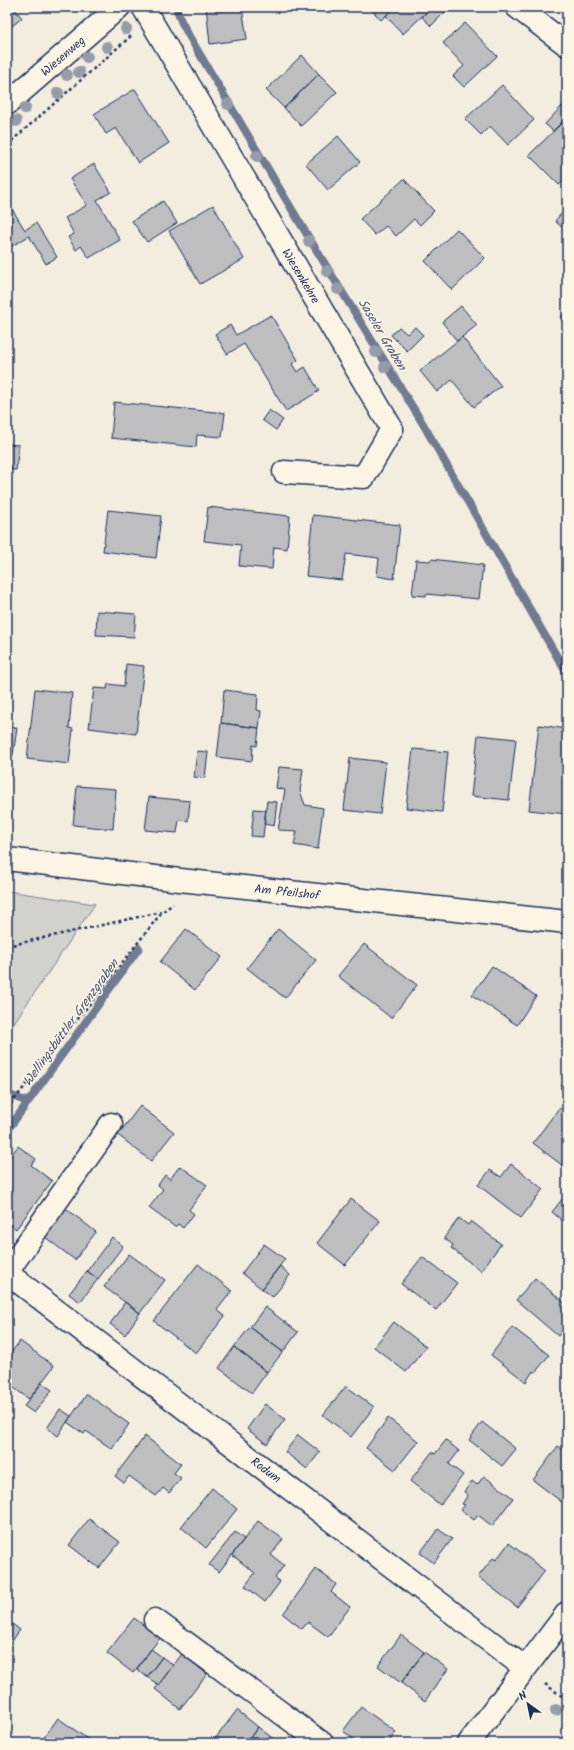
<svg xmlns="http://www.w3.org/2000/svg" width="574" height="1750" font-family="Kalam,sans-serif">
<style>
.green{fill:#d3d1cc;stroke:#778095}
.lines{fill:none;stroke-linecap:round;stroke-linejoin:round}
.stream{stroke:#707a91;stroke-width:8}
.building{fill:#bebec0;stroke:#1b2f5e}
.minor-casing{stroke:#1b2f5e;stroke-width:25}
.path{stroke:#1b2f5e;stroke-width:2.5;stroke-dasharray:3 3;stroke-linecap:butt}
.minor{stroke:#fcf5e5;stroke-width:22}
.tree{fill:#969ba8}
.labels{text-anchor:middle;stroke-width:3;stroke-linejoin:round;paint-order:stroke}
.street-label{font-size:12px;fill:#1b2f5e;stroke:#fcf5e5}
.water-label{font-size:13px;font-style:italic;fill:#465478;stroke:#fcf5e5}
</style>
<rect width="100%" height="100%" fill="#f3ede0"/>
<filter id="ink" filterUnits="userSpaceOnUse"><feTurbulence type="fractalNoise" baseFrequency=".025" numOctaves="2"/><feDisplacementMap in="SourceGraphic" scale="8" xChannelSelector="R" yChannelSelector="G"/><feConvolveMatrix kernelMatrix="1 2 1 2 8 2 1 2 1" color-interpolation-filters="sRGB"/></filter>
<g filter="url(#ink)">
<path class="green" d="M7,891L95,904L7,1033Z"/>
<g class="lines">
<path class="stream" d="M176,7L181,21L189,36L303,228L423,424L567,674
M7,1094L28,1102
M7,1131L139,948"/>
</g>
<path class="building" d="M7,7H13L22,18L7,30Z
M206,7H242L247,39L210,44Z
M369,7H395L381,20Z
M395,7H432L403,34L386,16Z
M432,7H446L448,9L431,26L422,17Z
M465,23L497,56L464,87L453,76L464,66L443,43Z
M302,55L319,74L284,108L266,90Z
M319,74L337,92L301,126L284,108Z
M502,85L534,120L508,145L490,126L481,135L465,119Z
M135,89L169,143L138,163L116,128L106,134L94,114Z
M562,106L567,111V117L553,131L545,124Z
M564,121L567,124V178L559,185L529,155Z
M338,136L360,162L328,190L306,164Z
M94,164L111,192L97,200L120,240L89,258L81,246L76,250L68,237L74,234L65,218L87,205L70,179Z
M404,179L434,211L420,225L414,219L396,236L386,226L375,235L360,219Z
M7,201L25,230L36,223L57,257L46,264L29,236L7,249Z
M163,201L177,223L147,242L132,221Z
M213,205L244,259L200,284L169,231Z
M567,207V230L566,231L555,221Z
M457,229L485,258L452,290L425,261Z
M461,306L477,325L457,341L442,322Z
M567,311V326L560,318Z
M271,315L298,360L292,364L297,372L305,367L319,391L286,411L244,344L227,354L215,334L230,325L236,335Z
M399,327L407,334L415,327L423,335L407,351L391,335Z
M462,337L501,386L474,407L452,380L437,392L420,371Z
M114,402L225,413L222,437L197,435L196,447L111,438Z
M269,410L283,420L276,430L262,420Z
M7,444L19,445L16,470L7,469Z
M208,507L290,516L287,549L274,547L272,569L239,566L241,545L204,541Z
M108,510L161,516L156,558L103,551Z
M313,515L400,525L394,579L377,576L379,558L346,554L342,580L306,576Z
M431,559L483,565L479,599L426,594V596L412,595L416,560L430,561Z
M97,611L136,614L134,637L96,635Z
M126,664L144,666L136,734L89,728L94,688L107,689L108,684L124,686Z
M35,689L72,693L69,728L73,729L69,764L27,759Z
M224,690L258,694L257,710L261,711L259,728L221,723Z
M221,723L259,728L257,746L253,745L252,761L217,757Z
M539,725L567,729V814L529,810Z
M7,726L17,728L13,755H7Z
M478,735L516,739L509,800L471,796Z
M413,749L448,752L442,812L406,808Z
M197,751L208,752L205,778L194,777Z
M350,758L386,762L380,814L344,810Z
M279,767L303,769L300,791L305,805L323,808L318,849L294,845L297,831L278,830L285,790L276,788Z
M77,786L116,789L113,829L73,825Z
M149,797L190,801L188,821L179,820L177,833L145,830Z
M267,801L277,802L274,826L264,824Z
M254,809L266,810L263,837L251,836Z
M186,929L222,957L195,990L160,962Z
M278,929L316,960L285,998L247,968Z
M364,944L417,985L391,1018L338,976Z
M492,966L536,996L517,1025L472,995Z
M567,1078V1093L560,1088Z
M140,1106L174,1132L151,1161L118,1135Z
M559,1108L567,1114V1169L533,1143Z
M18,1146L36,1159L31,1165L52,1181L16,1229L7,1222V1161Z
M511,1164L543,1189L521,1218L478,1185L490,1170L501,1177Z
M180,1166L207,1185L189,1210L194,1214L183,1228L178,1224L175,1227L149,1208L163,1189L158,1185L165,1175L170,1179Z
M567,1193V1218L564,1222L552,1212Z
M351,1199L380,1221L345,1265L317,1243Z
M63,1206L96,1232L75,1260L41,1234Z
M459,1218L468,1225L471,1221L501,1244L481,1271L451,1248L453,1245L444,1238Z
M112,1237L123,1246L98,1279L87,1271Z
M264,1244L285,1259L262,1289L242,1273Z
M129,1254L165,1280L140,1313L104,1287Z
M422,1257L457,1283L436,1310L401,1284Z
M198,1264L232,1291L217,1310L225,1316L196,1353L154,1321Z
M280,1266L290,1275L273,1297L262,1289Z
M87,1271L98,1279L80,1302L69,1294Z
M535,1278L567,1305V1325L558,1336L516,1300Z
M125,1302L140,1313L125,1335L110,1324Z
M265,1307L298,1332L283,1352L250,1327Z
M394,1322L426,1347L406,1372L374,1347Z
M250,1327L283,1352L267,1372L234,1347Z
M512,1327L549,1355L535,1373L533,1371L526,1382L491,1355Z
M20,1341L54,1366L29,1399L7,1383V1358Z
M234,1347L267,1372L252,1393L219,1368Z
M42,1383L52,1390L34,1413L24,1406Z
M346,1386L374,1407L351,1437L323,1415Z
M87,1394L129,1424L112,1449L86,1431L84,1434L67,1422Z
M265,1404L285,1419L267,1444L247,1429Z
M60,1409L71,1416L58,1436L47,1428Z
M388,1418L418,1441L395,1470L366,1448Z
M482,1422L516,1449L502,1466L469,1440Z
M298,1435L320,1452L307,1469L285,1452Z
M145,1436L181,1464L174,1473L181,1478L169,1493L163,1488L156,1496L129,1476L124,1483L115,1476Z
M446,1440L459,1451L449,1464L463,1475L440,1505L410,1481L432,1452L435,1454Z
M558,1446L567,1453V1506L533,1480Z
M484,1476L513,1498L492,1526L478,1515L474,1520L461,1510L465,1505L462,1504L468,1495L464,1492L472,1481L477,1485Z
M212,1488L237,1509L206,1548L181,1527Z
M89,1519L120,1542L99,1568L69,1545Z
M258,1521L283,1539L271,1555L284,1565L275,1578L280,1582L265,1602L245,1586L255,1573L232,1555Z
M438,1529L452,1539L434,1563L420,1553Z
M235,1532L244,1539L219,1572L209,1565Z
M509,1543L545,1571L517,1607L478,1577L493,1558L496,1560Z
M316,1569L336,1584L331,1592L350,1607L328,1637L308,1622L302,1629L283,1614Z
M134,1618L160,1638L133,1673L107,1653Z
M7,1620L20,1630L7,1648Z
M401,1635L424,1652L401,1683L378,1666Z
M151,1649L162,1657L147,1677L137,1669Z
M424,1652L448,1669L425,1701L401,1683Z
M182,1654L207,1674L180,1709L155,1689Z
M162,1657L173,1665L159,1685L147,1677Z
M361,1707L396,1732L388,1743H359L343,1731Z
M237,1710L258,1727L246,1743H212Z
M58,1718L93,1743H40Z
M258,1727L279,1743H246Z"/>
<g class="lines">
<g class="minor-casing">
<path id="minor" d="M143,7L392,429L364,477L284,472
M517,7L567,45
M7,104L119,7
M7,859L180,880L567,922
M7,1272L111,1124
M7,1273L525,1668
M155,1620L322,1743
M469,1743L567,1613"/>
</g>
<path class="path" d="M7,145L131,36
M7,946L161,912
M7,1109L162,912L173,904
M545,1684L567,1700"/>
<use href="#minor" class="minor"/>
</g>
<g class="tree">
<circle cx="126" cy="29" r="6"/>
<circle cx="107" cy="47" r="6"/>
<circle cx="87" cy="57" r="6"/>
<circle cx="79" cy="72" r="6"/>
<circle cx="67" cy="75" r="6"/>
<circle cx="58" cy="93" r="6"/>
<circle cx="228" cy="104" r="6"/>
<circle cx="25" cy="108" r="6"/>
<circle cx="16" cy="121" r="6"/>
<circle cx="257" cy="156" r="6"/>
<circle cx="309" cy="241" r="6"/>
<circle cx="327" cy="271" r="6"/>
<circle cx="338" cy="289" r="6"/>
<circle cx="376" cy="352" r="6"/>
<circle cx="385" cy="367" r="6"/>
<circle cx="556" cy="1710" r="6"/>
</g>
</g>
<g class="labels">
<g class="street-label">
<text transform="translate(63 56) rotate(-41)" y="4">Wiesenweg</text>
<text transform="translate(301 276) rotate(59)" y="4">Wiesenkehre</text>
<text transform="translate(287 892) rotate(6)" y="4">Am Pfeilshof</text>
<text transform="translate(266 1470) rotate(37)" y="4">Rodum</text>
</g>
<g class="water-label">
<text transform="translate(383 334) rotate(59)" y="5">Saseler Graben</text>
<text transform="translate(70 1022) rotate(-54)" y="5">Wellingsbüttler Grenzgraben</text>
</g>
</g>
<rect width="574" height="1750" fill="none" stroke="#fcf5e5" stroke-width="24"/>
<rect x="12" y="12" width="550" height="1726" fill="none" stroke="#1b2f5e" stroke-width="1.5" filter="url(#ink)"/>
<g transform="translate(528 1704) rotate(327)" stroke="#fcf5e5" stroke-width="3" paint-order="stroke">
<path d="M0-3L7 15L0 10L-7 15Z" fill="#1b2f5e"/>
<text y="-6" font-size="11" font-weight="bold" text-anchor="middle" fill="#1b2f5e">N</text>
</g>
</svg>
